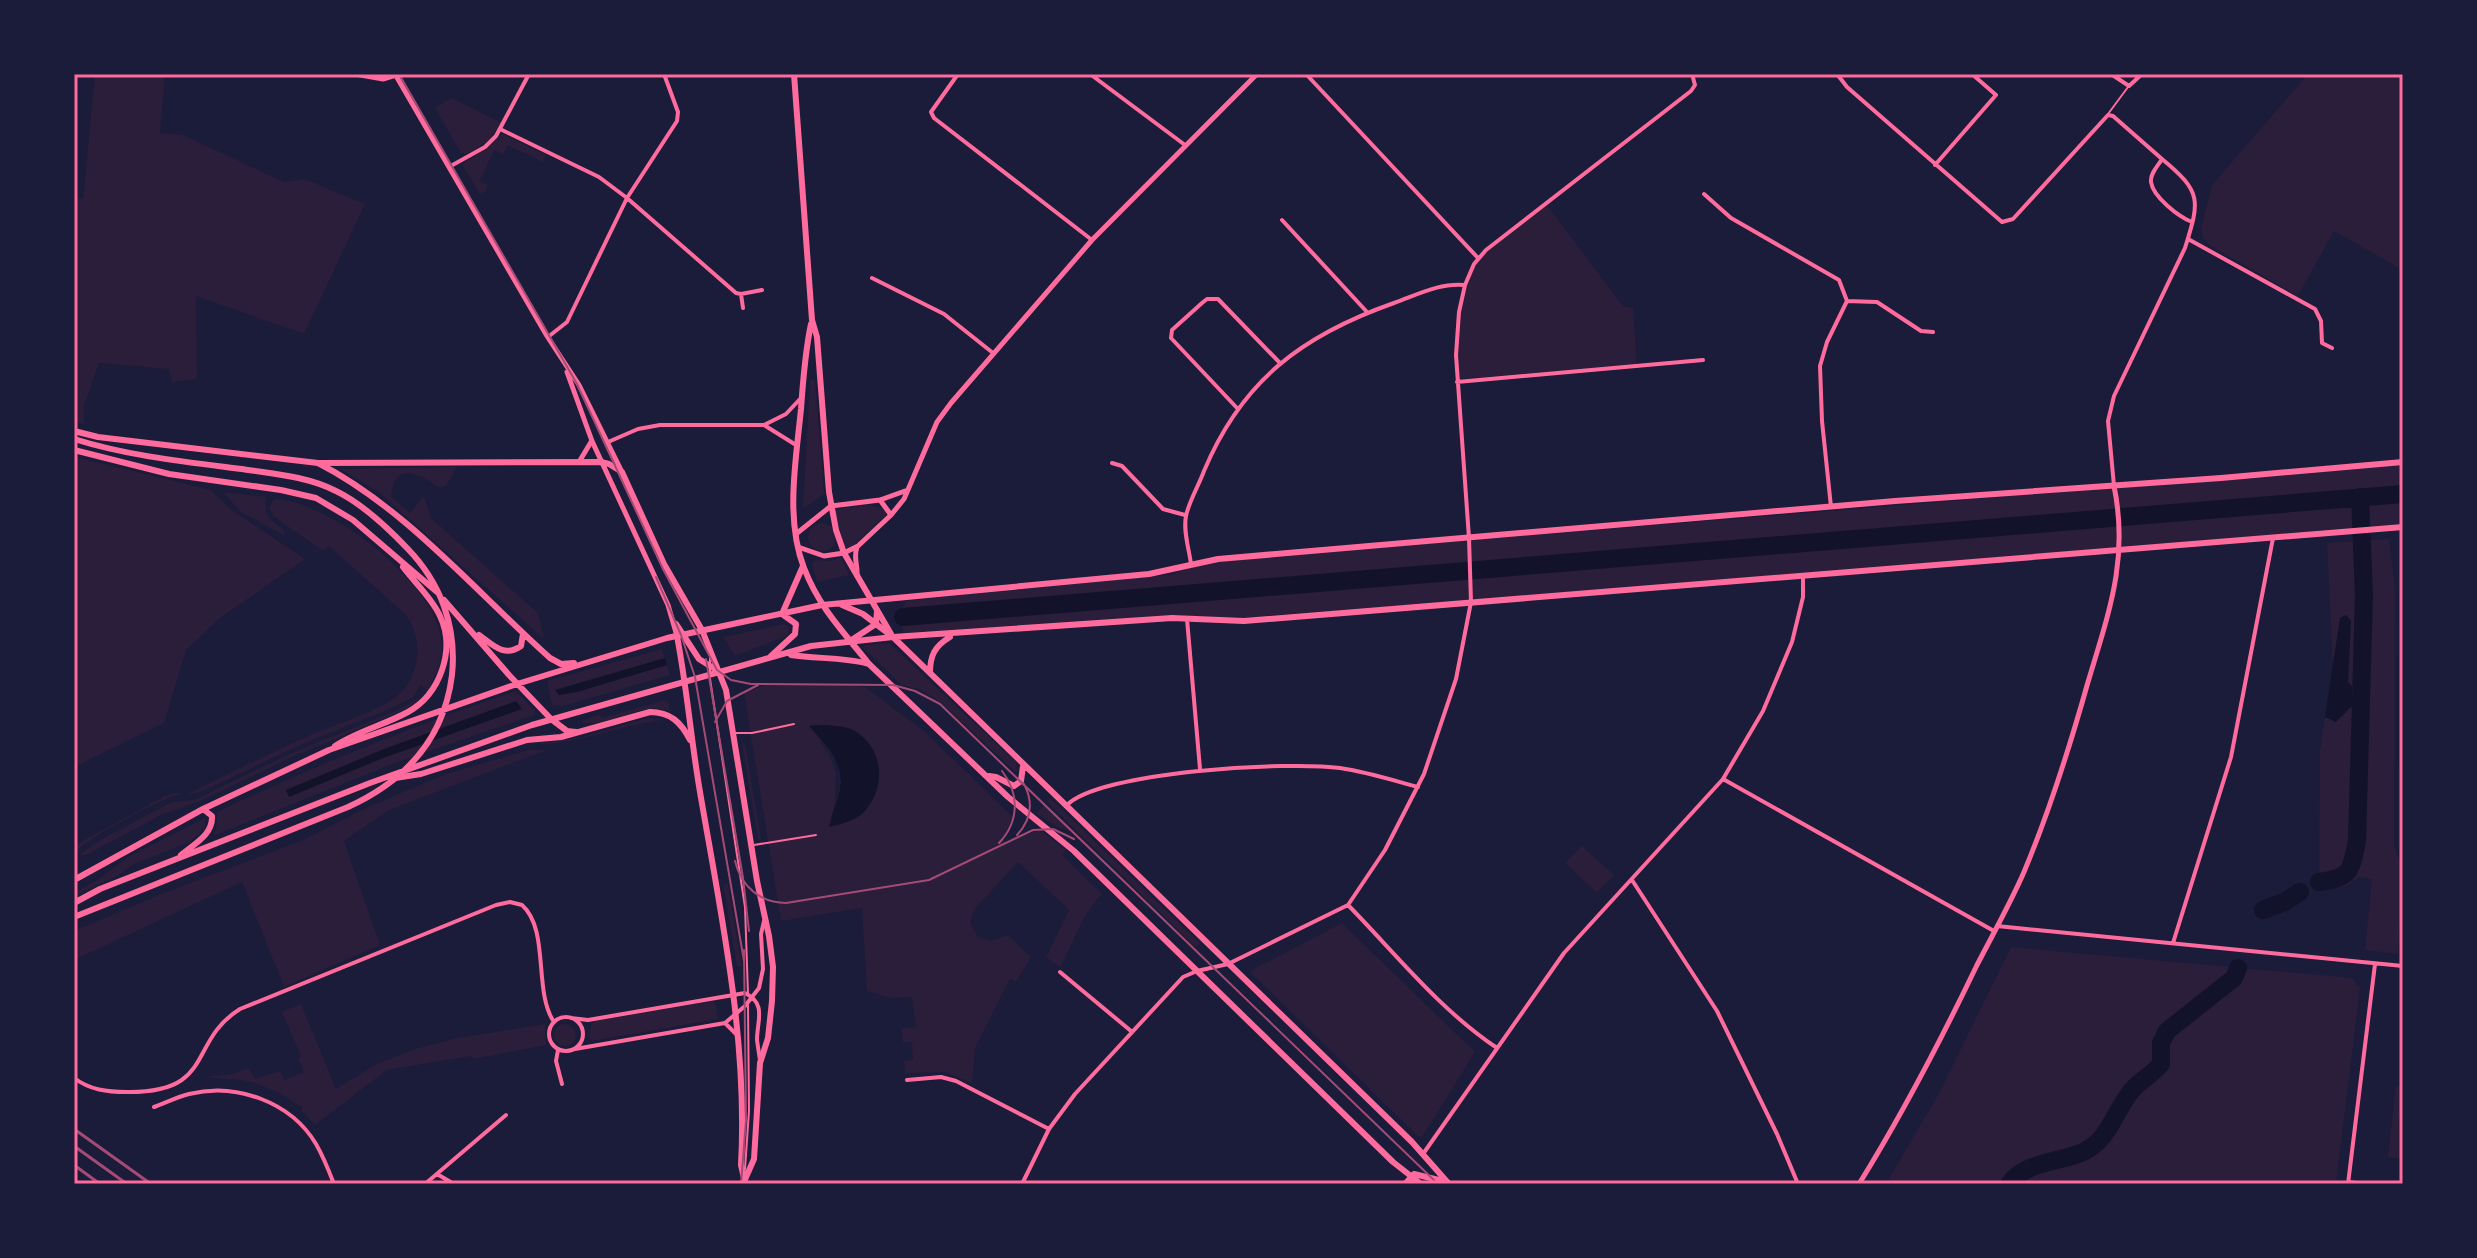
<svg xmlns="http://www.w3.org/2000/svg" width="2477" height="1258" font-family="Figtree,sans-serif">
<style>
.green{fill:#2a1e3b}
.water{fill:#12122b}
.pier{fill:#1b1b3a}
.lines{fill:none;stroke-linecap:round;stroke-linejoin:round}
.river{stroke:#12122b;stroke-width:18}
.service{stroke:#ff6b9d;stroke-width:2}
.minor{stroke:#ff6b9d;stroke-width:4}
.tertiary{stroke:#ff6b9d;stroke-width:5}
.secondary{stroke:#ff6b9d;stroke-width:6}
.primary{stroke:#ff6b9d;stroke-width:6}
.tram{stroke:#a44b75;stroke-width:2}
.rail{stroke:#a44b75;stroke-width:3}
.neatline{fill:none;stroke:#ff6b9d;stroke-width:3}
</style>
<rect width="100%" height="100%" fill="#1b1b3a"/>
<path class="green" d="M95,74H165L160,133L183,135L284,182L305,179L365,204L304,334L196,296L197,379L172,382L169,369L99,363L84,406V424L74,422V199H83Z
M2308,74H2403V270L2334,231L2298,296L2211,246L2203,238L2201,228L2212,185Z
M452,98L502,123L488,141L467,154L461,153L435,108Z
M502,134L546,155L543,162L508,145L503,154L494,150L480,181L488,185L486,191L480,194L462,164L486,149Z
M1546,204L1623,306L1633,308L1637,365L1459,379C1457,338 1455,288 1483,254C1500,235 1526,220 1546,204Z
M810,380H815L824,494L803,509Z
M74,457L211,490L229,508L305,559L220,618L186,650L164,723L74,767Z
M2403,464V524L1243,619L1174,615L905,634C899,623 899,611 906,601L1175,574L1192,566L1218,561Z
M457,467L446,486L439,488C421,474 394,460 391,497L410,513L424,496L431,518L538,613L544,639L379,492L340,469Z
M223,492L267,497C261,515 272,521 285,531L283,535L241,512Z
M274,499C328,500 428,579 440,632C445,653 438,674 427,691L421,685L412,698L392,708L302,744L203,791C191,796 182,793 172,797C153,803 88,838 76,852V845L79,843L165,796L175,793L186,795C228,774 271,752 315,733C337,724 382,710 399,694C421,674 423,639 406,615L329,546L323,551L273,516L269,508Z
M867,505L882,508L887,514L849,550L846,549L834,513L837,509Z
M808 537a14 14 0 1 1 28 0a14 14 0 1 1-28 0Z
M2389,539L2395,590L2394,846L2403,868L2398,954L2365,950L2372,879L2359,877L2344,887L2319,890L2320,750L2333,666L2327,543Z
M841,557L849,575L817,582L812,564L815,560L832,561Z
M784,624L790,627L787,636L735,656L723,637Z
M889,643L1016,762L1017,773L940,702L919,689L902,685L863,648L865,645Z
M662,649L670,675L563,706L552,705L547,681Z
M840,684L865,687L924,731L1012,816L1010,825L1002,838L1006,842L1040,830L1066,850L1062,855L1102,894C1082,914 1074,943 1060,967L1046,957L1069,910L1018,862L974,910L970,923L978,937L991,941L1008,935L1031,957L1016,982L1010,979L975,1048L972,1083L945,1072L905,1073L904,1061L913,1060L912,1042H903L901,1028L916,1027L912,997L890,998L867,991L862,908L781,921L744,693L765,685Z
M516,691L535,711L534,715L395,763L213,836L217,826V812L225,808C320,764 417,724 516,691Z
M420,697L413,705L399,712L294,756L196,803L163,814L86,855H79L100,840L172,802L194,800L292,753L398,710Z
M665,700L668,702L670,711C639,700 610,730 580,722L599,714L602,718Z
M648,718L664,720C621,724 579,745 534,744L579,738Z
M742,743L745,744L761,840L758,839Z
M528,750H547L389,810L344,841L380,945L284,987L242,882L74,960V931L164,893L303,840L366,808L443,775Z
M1050,798L1201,944L1195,947L1047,802Z
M1044,805L1072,831L1059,828L1036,813Z
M205,818V828L190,842L134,864L119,875L74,896V893L99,879L126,858Z
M1582,846L1614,875L1597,893L1565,863Z
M728,884L742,966H737L723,885Z
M1342,923L1475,1052L1423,1136L1419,1137L1251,973L1254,969Z
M2011,947L2352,978L2360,988L2336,1184H1886L1939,1093Z
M715,1001L718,1019L592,1041L589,1038L591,1025L595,1021Z
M301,1004L336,1089L375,1065L415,1049L457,1038L545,1024L546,1045L474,1059L471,1056L387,1070L315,1125L302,1111V1105H298L280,1093L255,1083L242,1080L205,1077L232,1074L249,1068L255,1079L280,1071L284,1080L304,1072L298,1058L301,1056L282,1012Z
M554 1035a11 11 0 1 1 22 0a11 11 0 1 1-22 0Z
M2396,1086L2403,1087V1159L2388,1157Z"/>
<path class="water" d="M2346,615L2351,621L2348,682L2352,686V706L2336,722L2325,717L2340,618Z
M665,658L667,665L577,692L559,695L555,690Z
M516,701L522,709L383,758L289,797L286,790L384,749Z
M815,725C827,725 841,725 853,730C884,747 887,787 864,812C855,821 841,824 829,827L841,782L830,750L809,726Z"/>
<path class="pier" d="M822,740L834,756L840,772V790L835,809L836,773L831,758L820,741Z"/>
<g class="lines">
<path class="river" d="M903,617L2403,494
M2319,882C2351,878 2351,871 2357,841L2364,595L2360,497
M2263,910L2284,902L2300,892
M2009,1184C2024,1162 2061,1162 2083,1152C2110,1140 2115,1109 2133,1089C2142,1079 2153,1074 2161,1064V1043L2167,1031L2234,978L2238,968"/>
<path class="service" d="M2108,114L2128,87
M710,655V672
M710,679L745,907L748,994
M736,733H752L794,724
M754,845L816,835
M745,1169L749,1111L748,1004"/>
<path class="minor" d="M958,74L931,112L934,118L1092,240
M1090,74L1185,145
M1306,74L1478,258
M1837,74L1847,87L2002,222L2013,219L2108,115L2113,116L2162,159
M2111,74L2129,86L2142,74
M500,129L599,177L627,198L736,293L741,294L762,290
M1935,165L1996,95L1972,74
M449,167L485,147L496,136L529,74
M1704,194L1731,218L1839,280L1847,301
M1282,220L1367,312
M2188,239L2315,309L2321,321L2322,343L2332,348
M872,278L944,314L993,353
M741,294L743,308
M548,337L567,322L627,198L677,121L678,112L664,74
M1457,382L1703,360
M1237,408L1171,338L1172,330L1202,303L1207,299H1218L1279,362
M764,425L796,445
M608,442L638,429L660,425H764L786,414L801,398
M1112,463L1122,466L1163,509L1185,515
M2114,486L2108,421L2114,396L2185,248C2200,200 2202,192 2162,159C2158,166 2150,173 2151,182C2153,197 2179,217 2192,222
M1831,507L1822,421L1820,366L1827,342L1847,301L1877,302L1921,331L1933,332
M1191,564C1189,549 1183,531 1186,516C1189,501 1199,485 1204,471C1242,380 1303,335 1394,303C1417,295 1439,283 1464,285
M1187,619L1200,769
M1723,779L1994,931
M1066,806C1098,771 1290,761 1340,768C1367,772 1392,780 1418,787
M1632,880L1717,1011L1777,1134L1798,1184
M1348,905C1395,953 1440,1010 1497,1048
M1997,926L2403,966
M2173,943L2231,757L2273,538
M1060,972L1131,1031
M549 1034a17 17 0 1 1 34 0a17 17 0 1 1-34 0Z
M571,1018L588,1020L745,993C767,1004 757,1020 757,1040C758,1047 759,1054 760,1060
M725,1023L737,1035
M575,1049L725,1023L745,1006L759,988L763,969L761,934L764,921
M558,1050L556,1061L562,1084
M74,1078C90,1090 107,1092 127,1092C216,1093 187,1042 240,1009L496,905L510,902L522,905C550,930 533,991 554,1022
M907,1080L941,1077L956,1081L1049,1129
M154,1107C165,1103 177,1097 189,1094C236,1082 291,1102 316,1144C323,1156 329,1171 334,1184
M1423,1154L1564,953L1723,779L1763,711L1792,642L1803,597V577
M437,1174L454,1184
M2349,1182L2364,1184
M425,1184L506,1115
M1022,1184L1049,1129L1075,1094L1183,977L1197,971L1228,964L1348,905L1385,850L1424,774L1456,679L1471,602L1469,538L1456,355L1459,312L1465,285L1474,264L1486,250L1691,91L1695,85L1692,74
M2348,1184L2375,964"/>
<path class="tertiary" d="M355,74L383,79L396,75
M395,74L547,336L579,385L622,472
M567,372L592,441L668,605L677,636
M579,462L591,442
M880,500L891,515
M796,534L831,506L880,500L905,491
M798,547L824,556L844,553L858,546L891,515L904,499L937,422L951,403L1092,240L1257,74
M857,576C858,565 853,558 857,547
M1859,1184C1903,1113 1941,1040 1977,965C1993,934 2010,904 2024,872C2050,810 2070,746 2088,682C2109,612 2129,559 2114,486"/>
<path class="secondary" d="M794,74L812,320L817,337L829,492L836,530L844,553L891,634
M811,324C805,352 803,380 801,409C796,460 785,519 804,568C820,609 843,631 869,664
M318,463L601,462L609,464L622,472L664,564L702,630L726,690L757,881L769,936L773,967L772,1001L768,1038L760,1063L754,1159L743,1184
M782,614L803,566
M676,624L699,659L718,671
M677,636C687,688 691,740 700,792C721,915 748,1039 741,1165L744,1178
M551,719L567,731L576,732
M395,778L421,774L527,740L561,737L650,712C670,712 681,722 690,740
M1405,1184L1414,1174L1447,1182"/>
<path class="primary" d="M74,431L98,437L318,463C406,508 477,593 550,658L561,664L574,663
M74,439C128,456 186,462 242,469C273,474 307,476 336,491C363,504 387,527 407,548C441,583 457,627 452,675C444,740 405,781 348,807L74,917
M74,450L169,474L281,490L316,498L353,520L437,592
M444,600L509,675L551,719
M842,605L863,614L893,637L1412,1142L1449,1184
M479,635C493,645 504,658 521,646L523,634
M853,639L876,624L877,611
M791,655C817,659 843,657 869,664L1008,797L1074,851L1393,1162L1421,1184
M771,656L795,634L796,624L782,614
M930,673C930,655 935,646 950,637
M335,746C358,731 384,725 408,712C440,694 456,650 440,616C432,598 415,583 403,567
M989,776L996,777L1014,786L1021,781L1023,766
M181,855C194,844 213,835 212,816L203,809
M74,880L203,809L329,750L517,684L667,638L822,605L1149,574L1218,559L1895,501L2221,478L2403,462
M74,903L100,889L370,783L532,725L811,646L893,637L1172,618L1244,621L2403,527"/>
<path class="tram" d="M399,74L577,384L663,569L717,670L731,680L751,684L893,685L915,691L940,704L1438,1184
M656,577L681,635L695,677L744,961
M706,659L743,878L749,931
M715,722L727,701L758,685
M1017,835C1031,820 1034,803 1024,784
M999,843C1019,822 1020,794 1002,771
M735,861C741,886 760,903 786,903L929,880L1033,830L1053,829L1074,839
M741,1184L746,1120L744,950"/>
<path class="rail" d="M74,1129L151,1184
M74,1146L127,1184
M74,1165L100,1184
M74,1180L79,1184"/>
</g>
<rect width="2477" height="1258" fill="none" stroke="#1b1b3a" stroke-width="152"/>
<rect x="76" y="76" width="2325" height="1106" class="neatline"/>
</svg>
